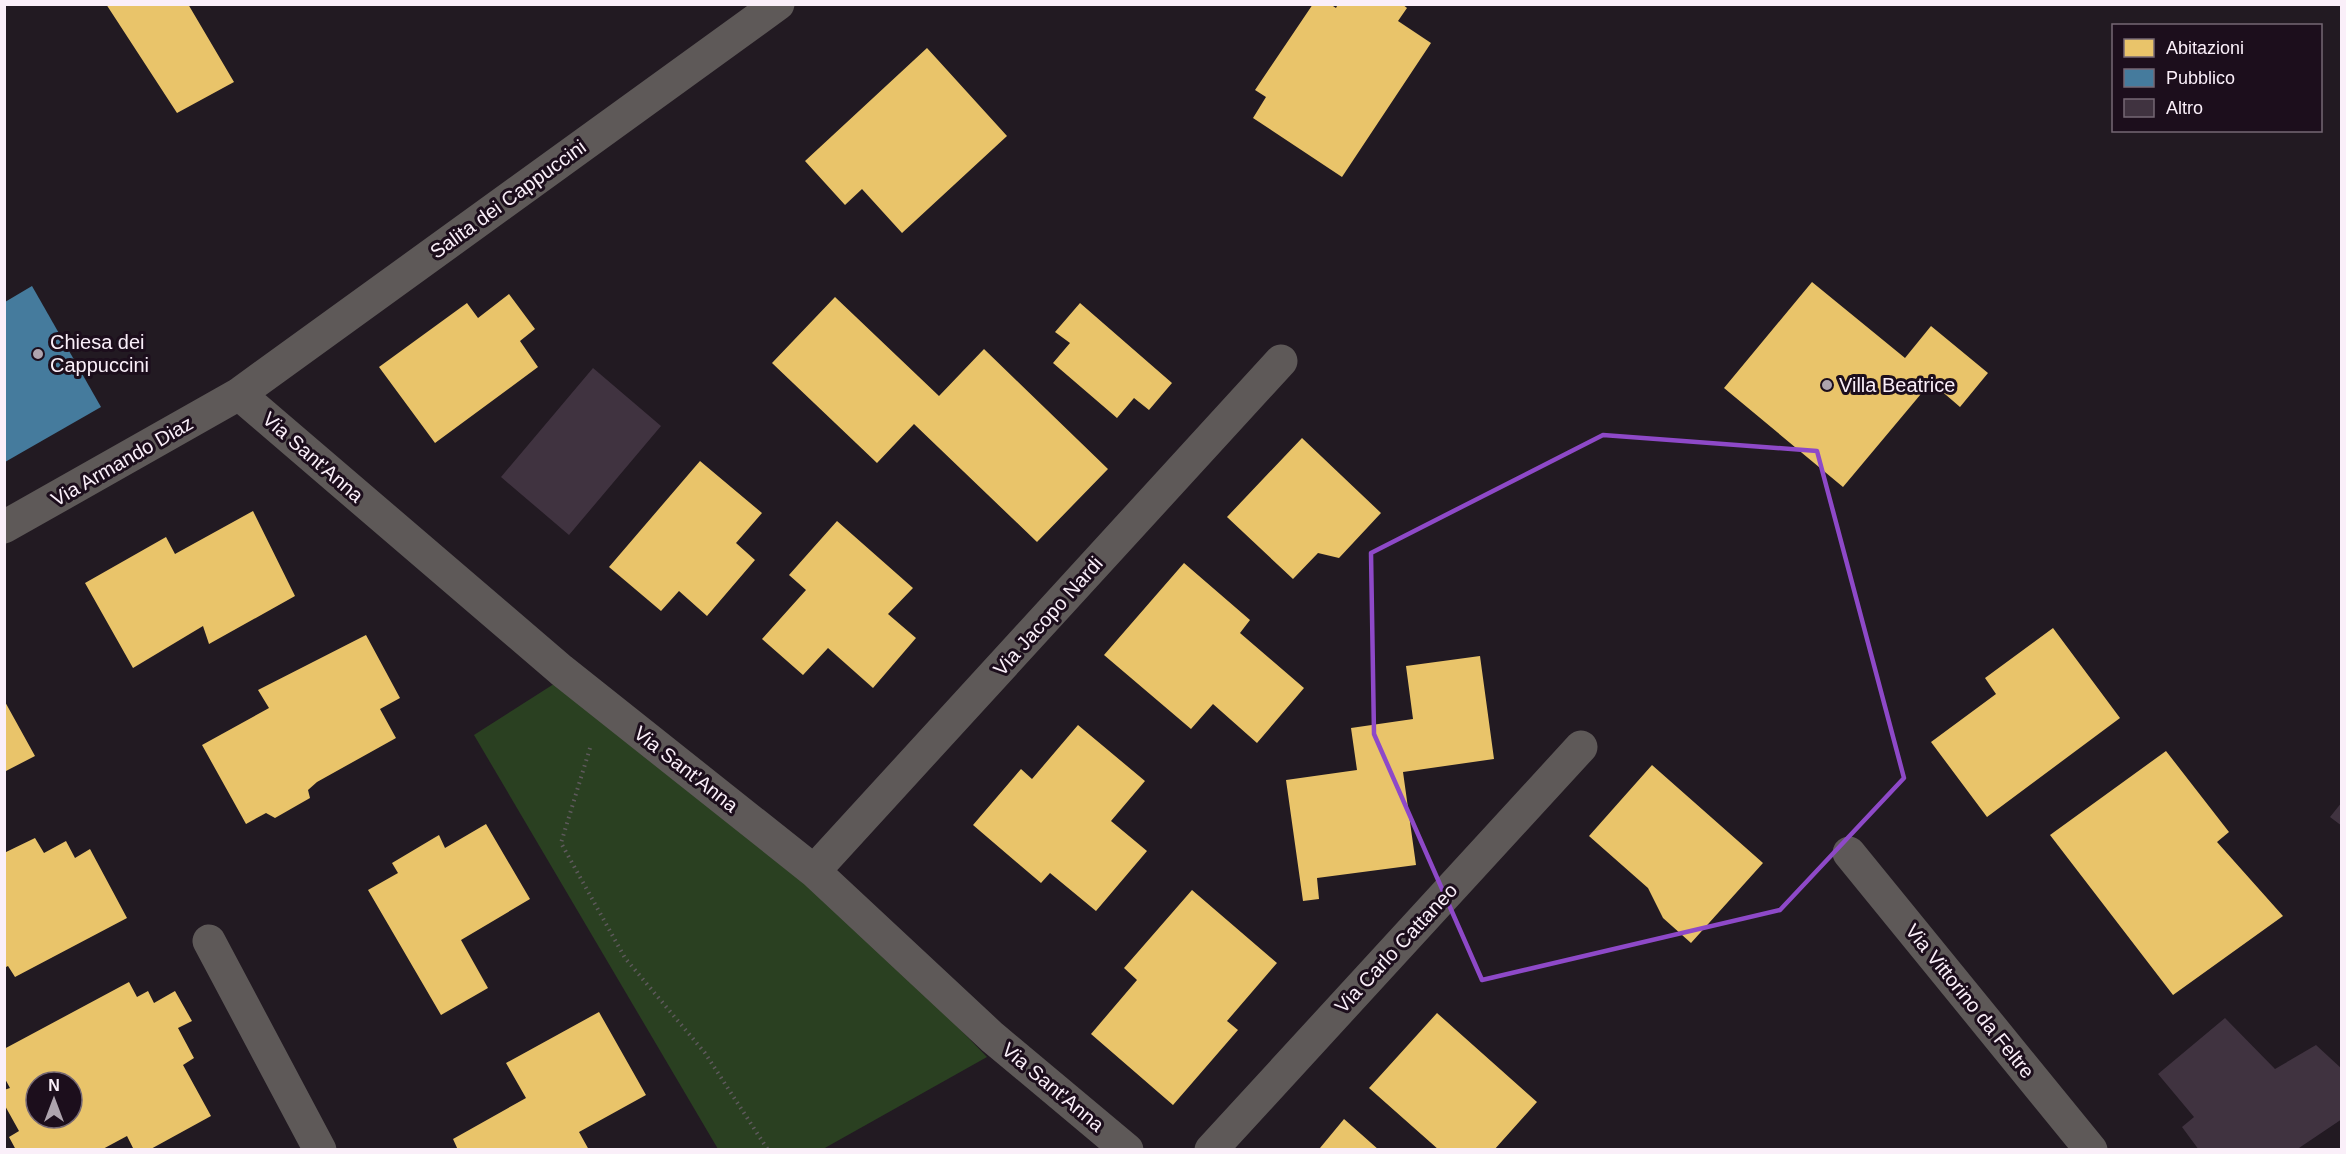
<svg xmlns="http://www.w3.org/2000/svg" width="2346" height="1154" font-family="Helvetica,sans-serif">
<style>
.green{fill:#2a4021}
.homes{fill:#e9c46a;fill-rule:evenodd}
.public{fill:#457b9d}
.building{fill:#403340}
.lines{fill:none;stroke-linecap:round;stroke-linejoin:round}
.path{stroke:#5e595c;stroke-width:4;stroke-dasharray:1.5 4.5;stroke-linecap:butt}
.street{stroke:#5e5958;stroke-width:33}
.marked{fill:none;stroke:#8e49c8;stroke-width:4.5;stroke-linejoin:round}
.poi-dot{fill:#aea4ae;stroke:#1c0e1c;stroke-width:2}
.labels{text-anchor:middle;stroke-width:6;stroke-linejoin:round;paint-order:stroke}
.street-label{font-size:20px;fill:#faeff9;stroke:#1c0e1c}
.poi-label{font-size:20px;fill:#faeff9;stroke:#1c0e1c;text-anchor:start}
</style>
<rect width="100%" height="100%" fill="#221a22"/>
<path class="green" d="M557,682L803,880L946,1015L987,1057L823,1149H718L474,735Z"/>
<path class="homes" d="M106,4H188L234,82L177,113Z
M1313,4H1330L1336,8L1338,4H1402L1407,8L1398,21L1431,43L1342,177L1253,118L1266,97L1255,90Z
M927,48L1007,136L902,233L862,189L845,205L805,161Z
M1812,282L1905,358L1931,326L1988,373L1960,407L1931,382L1843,487L1724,388Z
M509,294L535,329L520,341L538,367L435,443L379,367L467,303L478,318Z
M835,297L939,396L984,349L1108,469L1037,542L914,424L877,463L772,363Z
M1080,303L1172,383L1149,410L1134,398L1117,418L1053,363L1070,343L1055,332Z
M1302,438L1381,513L1339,558L1318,553L1293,579L1227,517Z
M700,461L762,513L736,543L755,560L707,616L679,591L661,611L609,567Z
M253,511L295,596L209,644L203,626L133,668L85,583L166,537L175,554Z
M837,521L913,588L888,614L916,638L873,688L828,648L803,675L762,639L806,590L789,575Z
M1184,563L1250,620L1240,633L1304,688L1257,743L1213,704L1191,729L1104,655Z
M2053,628L2120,718L1987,817L1931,742L1996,694L1985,678Z
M366,635L400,698L380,709L396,738L317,782L308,790L310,798L275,818L266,813L246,824L202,745L269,708L258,690Z
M1480,656L1494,759L1403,772L1416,865L1317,878L1319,899L1303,901L1286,780L1357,770L1351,728L1413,719L1406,666Z
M4,700L35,756L4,772Z
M1078,725L1145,781L1111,821L1147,851L1096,911L1050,873L1041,883L973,825L1021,769L1032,779Z
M2166,751L2229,832L2217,842L2283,916L2173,995L2050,835Z
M1652,765L1763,863L1691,943L1663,918L1648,888L1589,836Z
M486,824L530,899L461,940L488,988L441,1015L368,890L398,873L392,863L439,835L445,848Z
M35,838L44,853L66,841L75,858L90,849L127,918L15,977L8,966L4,968V853Z
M1192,890L1277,963L1227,1021L1238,1030L1173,1105L1091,1034L1137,980L1124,968Z
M129,982L137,997L148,991L154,1003L175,991L192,1021L178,1028L194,1058L183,1065L211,1116L149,1150H134L127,1136L101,1150H16L9,1137L19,1131L4,1104V1090L10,1088L4,1077V1049ZM36,1082H72V1118H36Z
M599,1012L646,1095L579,1132L589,1150H458L453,1139L526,1098L506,1063Z
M1437,1013L1537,1102L1494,1150H1439L1369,1088Z
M1344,1119L1379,1150H1321L1320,1148Z"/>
<path class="public" d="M32,286L101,407L5,462V302Z"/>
<path class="building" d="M593,368L661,426L569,535L501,477Z
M2342,802V826L2330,817Z
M2225,1018L2275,1069L2316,1045L2342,1069V1119L2296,1150H2199L2182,1127L2194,1117L2158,1074Z"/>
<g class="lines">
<path class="path" d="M590,748L561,843L625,958L705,1053L768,1150"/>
<path class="street" d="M239,394L561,670L814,871L992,1037L1127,1150
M4,527L239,394L778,4
M1849,853L2091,1150
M814,871L1281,361
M209,941L320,1150
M1211,1150L1581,747"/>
</g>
<path class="marked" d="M1603,435L1817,451L1904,778L1780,910L1482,980L1374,734L1371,553Z"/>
<g class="poi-dot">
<circle cx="38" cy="354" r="6"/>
<circle cx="1827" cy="385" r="6"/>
</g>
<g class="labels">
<g class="street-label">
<text transform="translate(508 199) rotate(-36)" y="7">Salita dei Cappuccini</text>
<text transform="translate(313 457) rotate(41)" y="7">Via Sant'Anna</text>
<text transform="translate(122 461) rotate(-30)" y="7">Via Armando Diaz</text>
<text transform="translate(1048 616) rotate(-48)" y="7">Via Jacopo Nardi</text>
<text transform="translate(686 769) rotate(38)" y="7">Via Sant'Anna</text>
<text transform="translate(1396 948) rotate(-47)" y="7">Via Carlo Cattaneo</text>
<text transform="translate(1970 1001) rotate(51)" y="7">Via Vittorino da Feltre</text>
<text transform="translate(1053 1087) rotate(40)" y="7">Via Sant'Anna</text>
</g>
<g class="poi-label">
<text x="50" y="349">Chiesa dei<tspan x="50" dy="23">Cappuccini</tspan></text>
<text x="1839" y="392">Villa Beatrice</text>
</g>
</g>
<rect width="2346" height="1154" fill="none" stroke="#faeff9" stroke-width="12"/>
<rect x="2112" y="24" width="210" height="108" fill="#1c0e1c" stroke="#756874" stroke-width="1.5"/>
<rect x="2124" y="39" width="30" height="18" fill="#e9c46a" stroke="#756874" stroke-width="1.5"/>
<text x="2166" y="54" font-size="18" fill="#faeff9">Abitazioni</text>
<rect x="2124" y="69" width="30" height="18" fill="#457b9d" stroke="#756874" stroke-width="1.5"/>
<text x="2166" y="84" font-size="18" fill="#faeff9">Pubblico</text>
<rect x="2124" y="99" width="30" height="18" fill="#403340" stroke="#756874" stroke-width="1.5"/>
<text x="2166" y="114" font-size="18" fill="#faeff9">Altro</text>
<g transform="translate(54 1100)"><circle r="28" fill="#1c0e1c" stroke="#756874" stroke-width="1.5"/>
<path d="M0-4.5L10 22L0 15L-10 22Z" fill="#aea4ae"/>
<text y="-9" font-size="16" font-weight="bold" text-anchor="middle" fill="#faeff9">N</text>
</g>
</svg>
